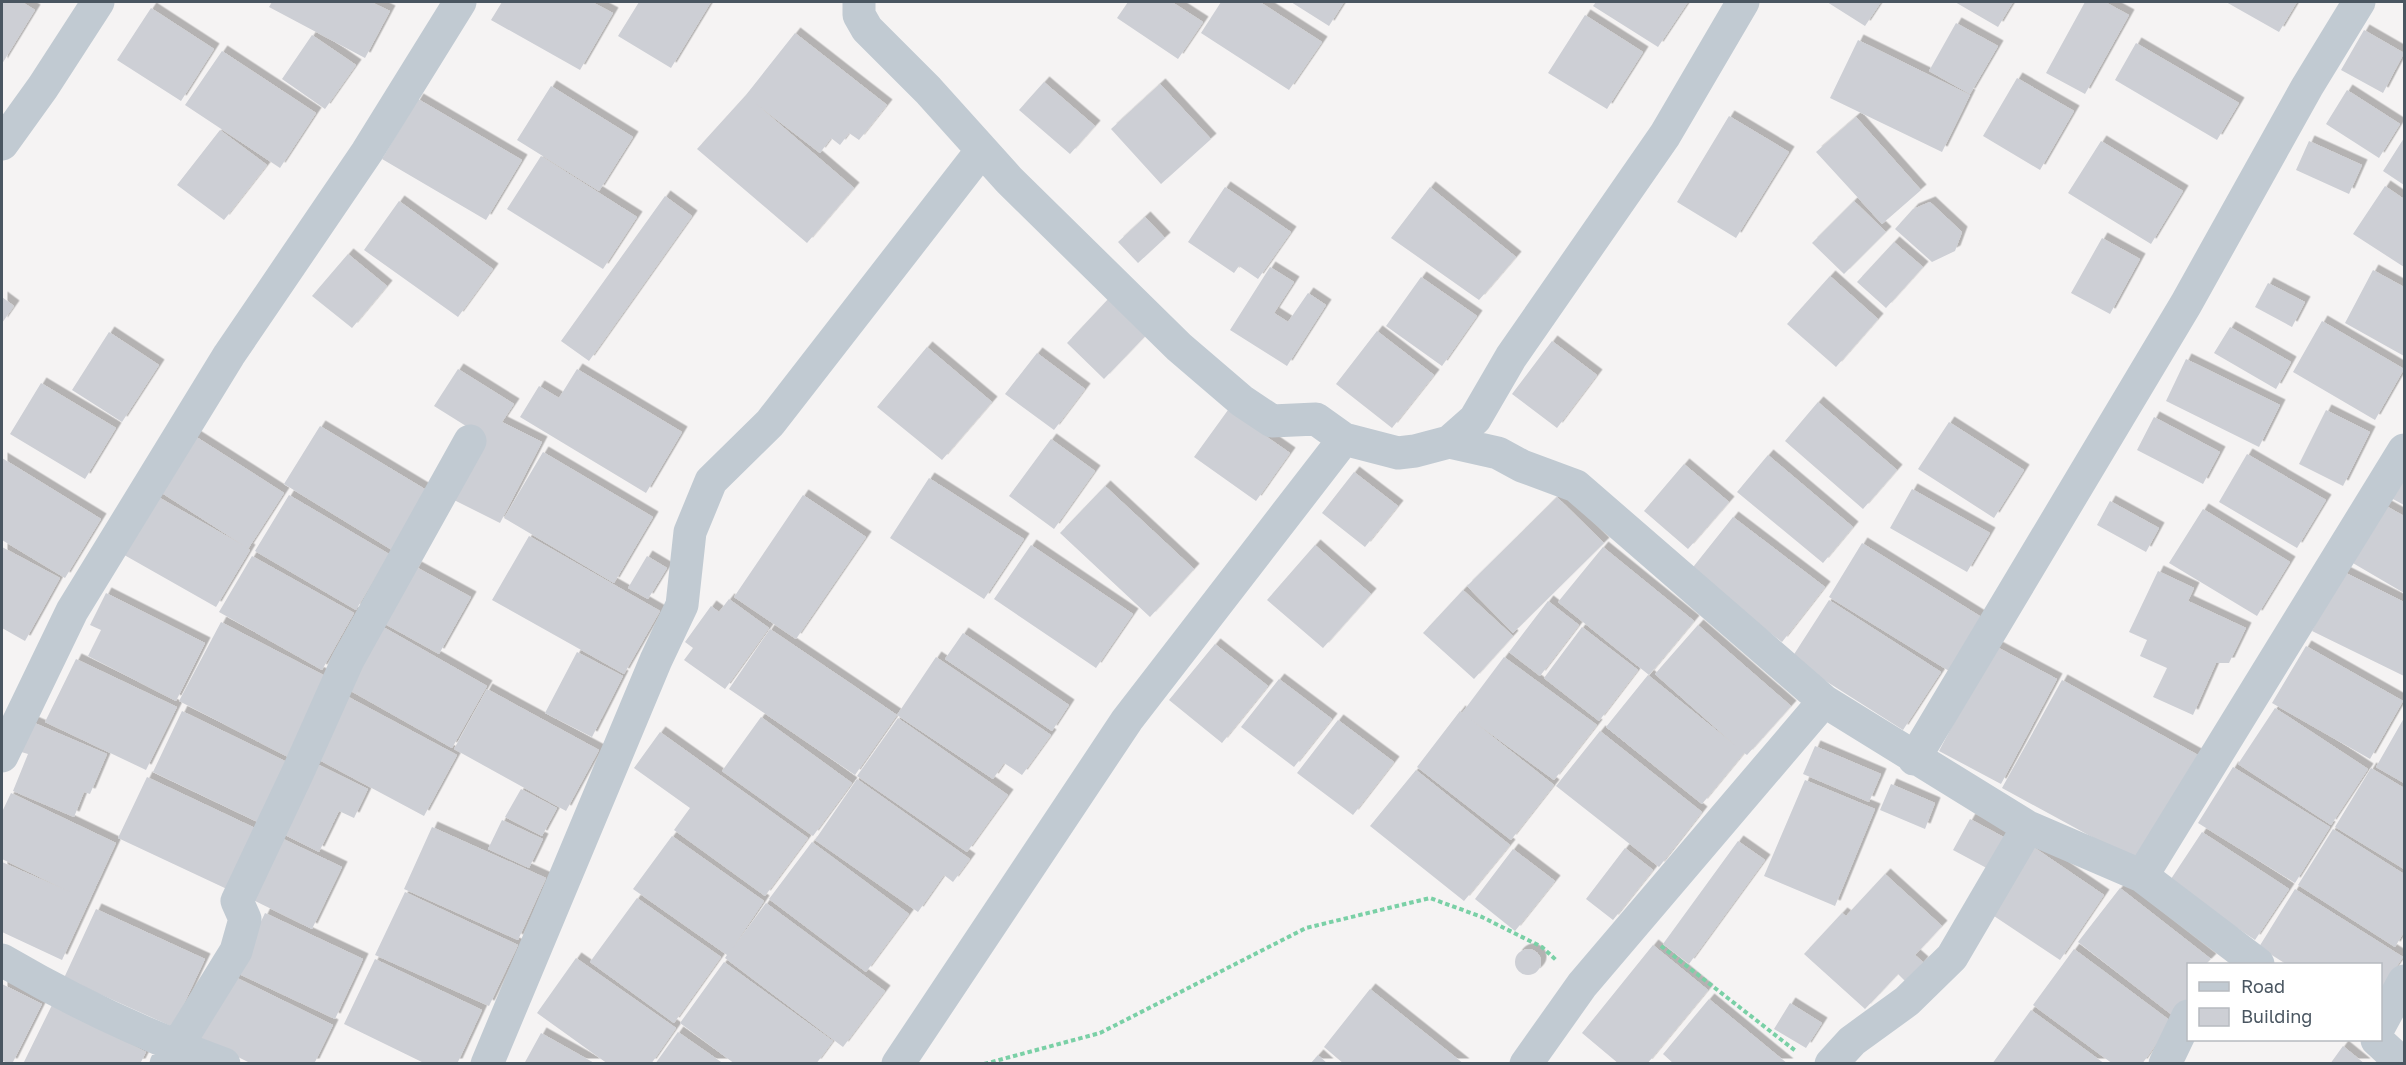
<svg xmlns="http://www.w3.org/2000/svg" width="2406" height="1065" font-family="'Golos Text',sans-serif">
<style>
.building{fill:#cdcfd5;filter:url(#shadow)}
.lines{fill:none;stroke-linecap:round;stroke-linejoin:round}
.path{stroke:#7ad0a6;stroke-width:4;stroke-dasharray:4.5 3;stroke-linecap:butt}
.minor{stroke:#c1cad2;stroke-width:33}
</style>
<defs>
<filter id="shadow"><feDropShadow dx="5.5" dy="-5.5" stdDeviation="0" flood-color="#0004"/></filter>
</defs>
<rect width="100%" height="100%" fill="#f5f3f3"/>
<path class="building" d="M2,2H22L35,10L2,64Z
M272,2H371L390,11L365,58L269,7Z
M502,2H592L613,13L580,70L491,20Z
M639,2H711L671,68L618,36Z
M1128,2H1172L1203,22L1178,59L1117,18Z
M1221,2H1260L1322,42L1289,90L1201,33Z
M1291,2H1344L1329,26Z
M1596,2H1688L1658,47L1593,6Z
M1827,2H1881L1865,26Z
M1955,2H2013L1998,27Z
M2085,2H2105L2129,15L2085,94L2046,73Z
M2226,2H2297L2279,32Z
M151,8L214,49L181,101L117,60Z
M1585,15L1643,52L1607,109L1548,73Z
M1956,23L1998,46L1970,94L1929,71Z
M2364,30L2404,53L2383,93L2341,70Z
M795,33L887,105L859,140L849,133L840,145L831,138L820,153L755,103L854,188L807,243L697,149L746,95Z
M312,35L356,65L325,109L282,79Z
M1858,40L1970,95L1942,152L1830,98Z
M2136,43L2239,103L2217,140L2115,80Z
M222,51L316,113L280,168L185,105Z
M2017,78L2074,111L2040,170L1983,136Z
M1044,82L1095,126L1070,154L1019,110Z
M1160,84L1211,139L1161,184L1111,129Z
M551,86L633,137L599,191L517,140Z
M2347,90L2400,124L2379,158L2326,124Z
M418,99L522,160L486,220L382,159Z
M1729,116L1789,152L1736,238L1677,202Z
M1856,117L1921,190L1882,224L1816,152Z
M220,130L267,165L224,220L177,185Z
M2404,138V185L2383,171Z
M2101,141L2183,191L2151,244L2068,193Z
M2309,141L2362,165L2349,194L2296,170Z
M541,156L637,217L603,269L507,209Z
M2385,186L2404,199V267L2353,234Z
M1225,187L1291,232L1258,279L1239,266L1234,273L1188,242Z
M1430,187L1516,257L1479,300L1391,238Z
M665,196L692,216L589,361L561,341Z
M399,201L493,269L458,317L364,250Z
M1854,201L1886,232L1844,274L1812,243Z
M1930,202L1962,232L1955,251L1932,262L1895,229L1913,209Z
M1145,217L1165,238L1138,263L1118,242Z
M2102,238L2140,259L2110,314L2071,293Z
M1894,242L1923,267L1886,308L1857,282Z
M348,254L387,286L352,328L312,296Z
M1270,267L1294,282L1274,313L1288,322L1308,293L1326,305L1287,366L1230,330Z
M2373,270L2404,287V356L2345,323Z
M1830,276L1878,319L1836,367L1787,324Z
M1421,277L1477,316L1442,366L1386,326Z
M2268,283L2305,302L2292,327L2255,307Z
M1113,294L1151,330L1104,379L1067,343Z
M2,297L14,306L2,323Z
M2322,321L2404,369L2375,420L2293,372Z
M2230,327L2291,362L2276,389L2214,353Z
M1377,331L1434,375L1392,428L1336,384Z
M109,332L159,365L122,422L72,390Z
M1552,341L1597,375L1557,428L1512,394Z
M927,347L992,402L942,460L877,407Z
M1037,353L1085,389L1054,430L1005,394Z
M2186,359L2280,405L2259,447L2166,401Z
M458,369L514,404L502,422L542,442L500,523L450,498L482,436L434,406Z
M577,369L682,432L646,493L520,417L539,386L559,398Z
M41,383L116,428L85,479L10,434Z
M1818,402L1897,470L1863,509L1785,441Z
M1228,410L1290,453L1256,501L1194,457Z
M2326,410L2370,432L2343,486L2299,464Z
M2154,417L2220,452L2203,484L2137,450Z
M1949,422L2024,470L1994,518L1918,469Z
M320,426L428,491L392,550L284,484Z
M187,431L284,493L248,549L250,550L216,607L119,552L153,494L246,547L151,486Z
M1051,439L1095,471L1054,529L1009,496Z
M543,452L653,517L614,583L504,518Z
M2247,454L2326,500L2297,548L2219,502Z
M1768,455L1853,527L1823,563L1737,492Z
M2,458L101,519L65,578L2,540Z
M1684,464L1729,502L1688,549L1644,511Z
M1354,472L1398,506L1365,547L1322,513Z
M2404,473V505L2391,498Z
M929,478L1024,539L984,599L890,538Z
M1105,486L1194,569L1150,617L1060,533Z
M1912,489L1990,533L1967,572L1890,528Z
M289,495L389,554L356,610L255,551Z
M803,495L866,537L796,639L734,597Z
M1557,497L1604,543L1513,633L1467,586Z
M2110,501L2159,528L2146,552L2097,525Z
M2379,502L2404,516V593L2346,559Z
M2203,509L2290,562L2257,616L2169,563Z
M1733,517L1825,587L1782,642L1690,571Z
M529,536L660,611L624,674L492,600Z
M1862,543L1983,618L1949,671L1829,597Z
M1031,545L1133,614L1096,668L994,599Z
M1315,545L1371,594L1323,648L1267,600Z
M2,547L60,578L25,641L2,628Z
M1603,547L1694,621L1649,675L1558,602Z
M252,556L354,613L322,670L219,612Z
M647,556L667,568L648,599L628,588Z
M416,567L471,597L439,654L385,624Z
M2158,571L2194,588L2188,601L2246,628L2229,663H2216L2193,715L2153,697L2167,668L2140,656L2147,640L2129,632Z
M2342,571L2404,602V676L2312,631Z
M1463,590L1513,636L1474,679L1423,633Z
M106,593L205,643L176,701L88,656L101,630L90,625Z
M729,599L769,628L725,689L684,660L693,648L685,642L711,606L719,612Z
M1829,600L1941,672L1903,730L1791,659Z
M1548,601L1579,625L1540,676L1509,652Z
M221,622L333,680L292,759L179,701Z
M378,624L487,686L452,748L342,686Z
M1698,625L1791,706L1747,755L1744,753L1702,804L1606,727L1648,675L1736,746L1655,674Z
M1582,627L1638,670L1599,721L1544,678Z
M770,629L897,715L855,775L729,689Z
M963,633L1069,705L1052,731L945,659Z
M1215,644L1268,686L1222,743L1169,700Z
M1995,646L2057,679L2001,784L1939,751Z
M2306,646L2403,701L2370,759L2272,703Z
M577,652L623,676L592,737L545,713Z
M936,657L1051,735L1022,775L1004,763L993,779L897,715Z
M1504,657L1597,725L1554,780L1469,718L1554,785L1511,840L1417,767L1460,711L1462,713Z
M76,659L177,707L146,770L45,722Z
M1279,679L1332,719L1294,767L1241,727Z
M2062,680L2198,755L2138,862L2002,788Z
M487,689L599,750L566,811L454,749Z
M341,693L457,755L424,816L308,754Z
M2275,708L2368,769L2331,825L2238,764Z
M182,711L291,764L262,824L153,772Z
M761,717L852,783L813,836L722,771Z
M898,718L1008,795L967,852L857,776Z
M2404,718V783L2376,767Z
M1338,720L1394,762L1353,815L1297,773Z
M30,721L107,754L90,794L84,792L74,817L13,791L28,754L18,751Z
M1600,731L1702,812L1659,867L1556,786Z
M660,732L808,838L765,896L674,830L690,808L634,768Z
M1815,746L1881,774L1869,802L1803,774Z
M311,761L368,789L354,818L339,811L319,852L277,831Z
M2233,767L2330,827L2295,883L2198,823Z
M2371,768L2404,788V869L2335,827Z
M1416,770L1510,845L1464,901L1370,826Z
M147,777L257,829L229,890L118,838Z
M857,779L970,859L953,882L944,875L918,912L815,840Z
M1805,780L1875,809L1835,906L1764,876Z
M1891,784L1935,803L1925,829L1880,810Z
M521,789L557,808L542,836L505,817Z
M11,793L116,843L62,960L2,932V862L70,892L2,859V812Z
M1970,819L2011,841L1994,872L1953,850Z
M502,820L543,839L529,868L488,849Z
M432,827L546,878L518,940L404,889Z
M2333,829L2404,874V932L2395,947L2298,885Z
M2202,832L2289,889L2255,940L2169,882Z
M277,836L342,867L312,929L247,897Z
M672,836L764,901L732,949L766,903L885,991L843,1047L725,958L727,955L633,889Z
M1738,841L1765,860L1689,964L1663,944Z
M812,842L909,914L866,972L769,899Z
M2029,844L2104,895L2060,960L1985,910Z
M1625,848L1653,870L1613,920L1586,899Z
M1513,849L1555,881L1515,931L1475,899Z
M1885,874L1942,926L1915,955L1923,962L1906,982L1898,974L1865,1009L1804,954L1842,913L1846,916Z
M2120,888L2211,959L2206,964H2188V1002L2176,1018L2078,942Z
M2295,889L2403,957L2380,991V964H2286L2259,947Z
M405,892L518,945L489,1006L375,955Z
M637,898L721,957L674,1023L590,962Z
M96,909L205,959L173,1027L64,978Z
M265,913L363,959L335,1019L237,973Z
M1653,945L1708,990L1647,1064H1619L1582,1033Z
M2074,949L2172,1022L2142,1064H2113L2033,1005Z
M1515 962a13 13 0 1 1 26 0a13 13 0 1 1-26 0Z
M576,958L676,1028L651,1064H608L537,1013Z
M375,959L482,1010L457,1064H426L344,1024Z
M724,962L833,1041L816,1064H735L680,1023Z
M231,975L333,1025L314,1064H252L200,1038Z
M2,984L42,1004L12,1064L2,1061Z
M1370,989L1464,1064H1344L1324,1047Z
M1709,999L1788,1064H1674L1663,1054Z
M1790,1003L1822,1023L1806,1048L1774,1029Z
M52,1005L146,1052L140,1064H23Z
M2031,1010L2105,1064H1992Z
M678,1032L724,1064H655Z
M541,1033L596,1064H524Z
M2343,1046L2365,1064H2330Z
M1318,1055L1328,1064H1310Z"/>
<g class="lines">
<path class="path" d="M1661,946L1797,1052
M984,1064L1100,1033L1306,928L1430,898L1482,917L1542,947L1556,960"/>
<path class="minor" d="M859,2V15L867,29L928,90L1009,180L1179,347L1242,401L1272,421L1316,419L1344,439L1398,453L1415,451L1449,442L1498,453L1522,466L1576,486L1824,701L2028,827L2142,876L2258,964
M2,144L43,87L98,2
M1449,442L1475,419L1511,357L1665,135L1743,2
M2,756L72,611L229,355L367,152L460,2
M1914,759L2186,304L2307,87L2359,2
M2142,876L2404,450
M2,960C72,1001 148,1037 224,1064
M2380,1025L2404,981
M2377,1040L2403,1064
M166,1064L236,951L245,919L237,901L298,772L348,660L470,441
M487,1064L656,660L682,605L690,532L711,481L770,423L982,150
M898,1064L1127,720L1344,439
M1526,1064L1582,985L1824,701
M1831,1064L1852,1041L1907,1001L1952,957L2028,827
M2165,1064L2188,1016"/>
</g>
<rect width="2406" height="1065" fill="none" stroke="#4a5661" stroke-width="6"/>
<rect x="2187" y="963" width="195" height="78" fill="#ffffff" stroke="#b7bbc0" stroke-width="1.5"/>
<rect x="2199" y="982" width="30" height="9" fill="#c1cad2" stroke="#b7bbc0" stroke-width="1.5"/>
<text x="2241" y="993" font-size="18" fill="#4a5661">Road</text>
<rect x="2199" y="1008" width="30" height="18" fill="#cdcfd5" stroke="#b7bbc0" stroke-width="1.5"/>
<text x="2241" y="1023" font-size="18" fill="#4a5661">Building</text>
</svg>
